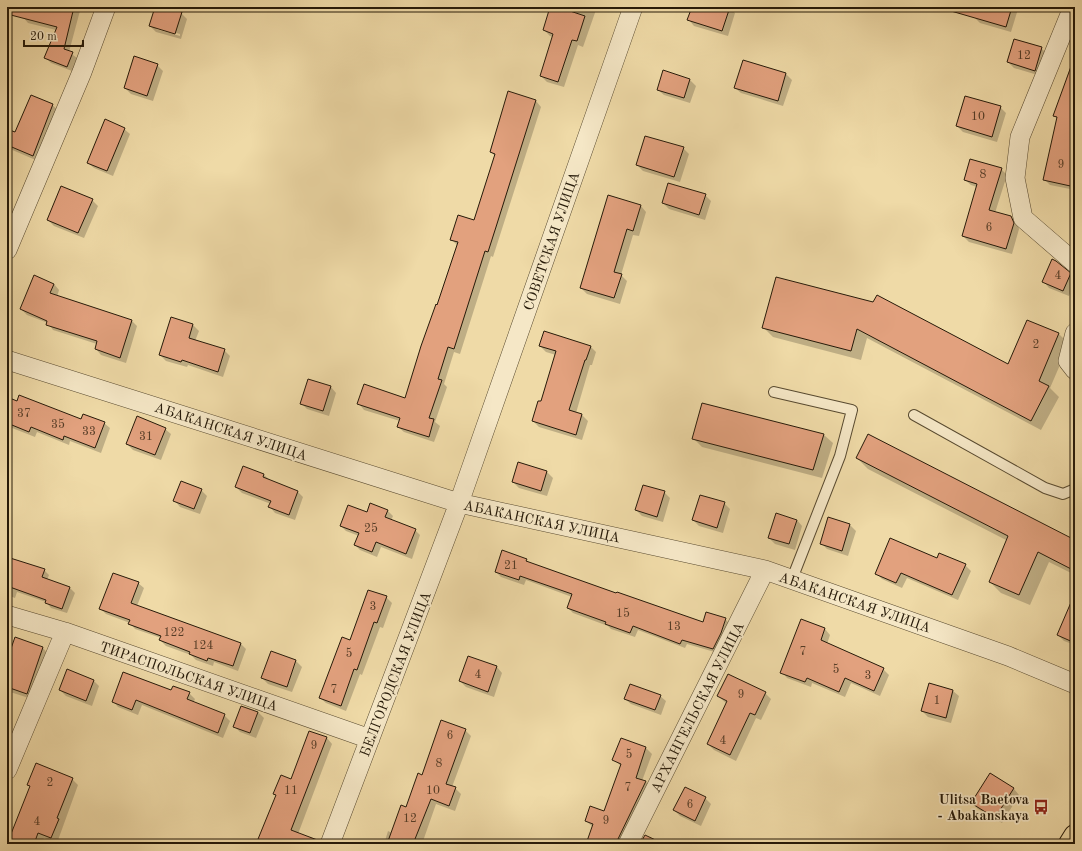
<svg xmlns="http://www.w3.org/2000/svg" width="1082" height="851" font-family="'Old Standard TT',serif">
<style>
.shadow{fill:#0003;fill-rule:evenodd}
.building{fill:#e2a17e;stroke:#261a09}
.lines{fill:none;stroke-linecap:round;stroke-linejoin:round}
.lane-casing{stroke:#584a30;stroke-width:12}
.street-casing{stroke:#584a30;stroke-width:20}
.primary-casing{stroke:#261a09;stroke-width:24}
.lane{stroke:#f5e7c6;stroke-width:10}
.street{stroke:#f5e7c6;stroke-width:19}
.primary{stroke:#efdaa7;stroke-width:22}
.labels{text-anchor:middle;stroke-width:3.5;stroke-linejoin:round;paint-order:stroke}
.number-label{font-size:12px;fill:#553c26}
.street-label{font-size:14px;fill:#261a09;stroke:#f5e7c6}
.poi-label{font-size:14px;font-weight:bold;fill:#261a09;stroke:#f5e7c6;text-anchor:end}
</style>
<rect width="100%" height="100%" fill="#efdaa7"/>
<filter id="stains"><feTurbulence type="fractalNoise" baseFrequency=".005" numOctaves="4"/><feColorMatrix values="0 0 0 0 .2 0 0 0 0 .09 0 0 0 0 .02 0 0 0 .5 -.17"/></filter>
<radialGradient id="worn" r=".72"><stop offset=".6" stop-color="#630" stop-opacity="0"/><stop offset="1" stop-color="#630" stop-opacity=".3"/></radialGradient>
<path class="shadow" d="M25,7H81L69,52L77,58L72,71L51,63L45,57L56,30L28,23L23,17Z
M156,7L181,13L187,19L181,39L156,32L150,26ZM156,27L180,34V36L156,29Z
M207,7H215L214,9Z
M551,7H597L583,47L578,45L564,87L547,82L541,76L553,37L550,36L544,30Z
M693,7H729L735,13L728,36L694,26L689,20Z
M977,7H1016L1018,9L1011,32L980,23L974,17Z
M1047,7H1067L1065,12Z
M1041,48L1047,54L1041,76L1014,68L1008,62Z
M1075,59V190L1050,185L1044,179L1058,119L1054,115L1067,80L1066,79L1073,60L1074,61Z
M743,61L786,74L792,80L783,106L741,93L735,88Z
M157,65L163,71L153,101L131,94L125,88Z
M663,72L690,80L696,86L690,103L664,95L658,90Z
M536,101L541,107L493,257L491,256L460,354L454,352L444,384L447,387L435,422L440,426L434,442L404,432L398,427L400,421L364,410L359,404L406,399L457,245L451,239L475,221L496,157L491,152Z
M52,105L58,110L38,161L10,149L7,146V137L16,134Z
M1000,107L1006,113L997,142L963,132L957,126Z
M124,129L130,134L113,176L94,168L88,163Z
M683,148L689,154L680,182L643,171L637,165Z
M1001,169L1007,175L995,213L1011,217L1017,223L1019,229L1012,254L969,242L963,236L977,187L971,185L965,180Z
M705,195L711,201L705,220L669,209L663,203Z
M92,200L98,206L84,238L54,226L48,220Z
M641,206L646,212L639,236L633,235L621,275L627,281L620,304L587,294L581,288Z
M1070,274L1075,279V281L1069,296L1049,288L1044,282Z
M54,284L59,290L57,297L132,321L137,326L126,363L101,355L96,349L97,344L53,330L48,323L27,315L21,309Z
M874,303L1008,366L1028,321L1059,334L1069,344L1050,388L1059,397L1041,430L867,338L861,360L773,337L763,327Z
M172,318L193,325L199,331L195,341L224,350L230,356L223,377L188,365L187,367L166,361L160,355Z
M540,346H590L596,352L592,365H590L576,413L582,415L588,421L582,440L539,427L533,421L541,403L556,355L546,352Z
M309,380L331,387L336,393L329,416L307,409L301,403Z
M7,398L82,420L104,423L110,428L101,453L70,441L69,445L37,432L35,437L7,426Z
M702,404L824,435L833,443L822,478L702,447L693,438Z
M165,429L171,434L161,460L133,450L127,444Z
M857,458L1075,541V575L1049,562L1030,605L1001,593L990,582L1008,541L868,469Z
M519,464L547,472L553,478L547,496L519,488L513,482Z
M244,467L264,475L270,480L298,492L303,497L295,520L275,513L270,507L271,504L242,493L236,487Z
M201,490L207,496L200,514L180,507L175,501Z
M664,492L670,498L663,522L642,516L636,510Z
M724,503L730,509L723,533L699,526L693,520Z
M371,505L388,511L393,516L391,521L415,530L420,535L412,559L381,547L377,557L360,550L355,545L359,536L346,531L341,526L368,513Z
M829,519L850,525L856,531L848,556L827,549L822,544Z
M797,520L802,526L795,550L775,544L769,538Z
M7,558L44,570L49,575L47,580L70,588L75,593L67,613L51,608L46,602L17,592L15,598L7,595Z
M937,559L965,565L971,571L958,600L907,578L902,588L882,579L876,573Z
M526,560L530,563L704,624L725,619L730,624L718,653L687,644L685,648L638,630L635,637L611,629L608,626L573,613L568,608L572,597L526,580L524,585L501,577L496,572Z
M138,583L144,588L137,606L241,644L246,649L238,671L214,662L213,666L196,660L191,655L166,646L160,640L161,638L135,629L130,623L106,614L101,609Z
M386,597L392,603L383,628L380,627L362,675L360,674L346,711L326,703L320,698L351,641Z
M1075,620V645L1064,641L1058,635Z
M801,621L825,629L830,635L827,644L883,669L889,675L880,696L851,683L845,697L812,683L811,687L787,678L782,672Z
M7,648L12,649L43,648L48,654L32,699L7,691Z
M272,652L296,661L302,667L292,692L268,684L262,678Z
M469,657L497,667L502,673L494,697L466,687L460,681Z
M94,681L99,686L92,706L66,696L60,690Z
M929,684L953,691L959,696L951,723L928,717L922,711Z
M171,692L189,693L195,699L193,703L224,715L230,721L223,738L142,705L138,715L118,707L113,701Z
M765,693L771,699L761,720L756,718L736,761L714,750L708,744L727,704L718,696Z
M660,696L666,701L661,715L631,704L625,699Z
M242,707L258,712L264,718L256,738L240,732L234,726Z
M465,730L471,736L452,787L455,788L461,794L455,811L436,804L422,844H384L388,831L392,833L422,776Z
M310,732L327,738L332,744L298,834L312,844H258L277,796L274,794L291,780Z
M621,739L646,748L652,754L642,781L646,782L652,788L624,844H587L593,827L586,821L604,813L621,766L614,760Z
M990,774L1014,789L1019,795L1002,823L978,809L972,803Z
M72,779L78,785L57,843L44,838L41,844H7L8,833L12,835L31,787L28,785Z
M705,798L711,804L701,826L680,816L674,810Z"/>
<path class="building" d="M7,7H74L64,49L73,52L67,67L44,58L57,27L7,14Z
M155,7H163L182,12L175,34L149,26Z
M550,7H558L585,16L577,41L572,40L558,82L540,76L553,34L543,30Z
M692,7H730L722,31L687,20Z
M952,7H1012L1006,27L951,11Z
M1014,39L1042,47L1035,71L1007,62Z
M134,56L158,64L147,96L124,88Z
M743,60L786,73L778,101L734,88Z
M1073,61H1075V187L1043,180L1057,117L1053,116Z
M663,70L690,79L684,98L657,90Z
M508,91L536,100L496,227L488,252L485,251L454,349L448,347L438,379L442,380L429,418L434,419L429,437L397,427L400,418L357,404L364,384L405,398L421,346L436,304L437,305L458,242L450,240L458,215L474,220L495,154L490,152Z
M31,95L53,104L33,156L7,145V129L15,132Z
M965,96L1001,106L992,137L956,126Z
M105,119L125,128L107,171L87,163Z
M645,136L684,147L674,177L636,165Z
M970,159L1002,168L989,210L1011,216L1014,223L1006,249L962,236L977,184L964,180Z
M668,183L706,194L699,215L662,203Z
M61,186L93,199L78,233L47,220Z
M608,195L641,205L633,231L627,229L614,272L622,274L614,298L580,288Z
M1052,259L1056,261L1071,273L1063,291L1042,282Z
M34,275L54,284L50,293L132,320L120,358L95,349L97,341L46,325L47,321L20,309Z
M776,277L873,302L877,295L1008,364L1027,320L1059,333L1039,381L1049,386L1031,421L857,329L851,351L762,328Z
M171,317L193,324L189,338L225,349L218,372L182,360L181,362L159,355Z
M544,331L591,346L586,360H585L569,410L582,414L576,435L532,421L538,401H541L556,351L539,346Z
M308,379L331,386L323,411L300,404Z
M19,395L81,419L83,414L105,422L95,448L64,436L63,440L31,427L29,432L7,423V397L17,401Z
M702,403L824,434L813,470L692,439Z
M137,416L166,428L155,455L126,444Z
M868,434L1075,540V571L1038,552L1019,595L989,582L1008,536L856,458Z
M518,462L547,471L541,491L512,482Z
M243,466L264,474L263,477L298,491L289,515L268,507L271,501L235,487Z
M181,481L202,489L194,509L173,501Z
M643,485L665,491L657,517L635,510Z
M700,495L725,502L717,528L692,520Z
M370,503L388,510L385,517L416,529L406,554L376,542L372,552L354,545L359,533L340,526L348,505L367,512Z
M776,513L797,520L789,544L768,538Z
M828,517L850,524L842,551L820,544Z
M890,538L937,558L939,553L966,564L952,595L901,573L896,583L875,574Z
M502,550L527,559L526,561L616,593L617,592L703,622L706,612L726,618L721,633L713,649L682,640L680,644L633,626L630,633L605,624L606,622L567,608L572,594L520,576L519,580L495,572Z
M7,557L45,569L42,577L70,587L62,609L45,603L46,600L7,586Z
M113,573L139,582L131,603L241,643L233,666L208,658L207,661L189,654L190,652L159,640L161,636L128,624L130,620L99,609Z
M368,590L387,596L377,623L374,622L357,670L354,669L341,706L319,698L342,637L350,640Z
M1075,593V643L1057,635Z
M801,619L825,628L821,640L884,668L874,691L845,678L839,692L807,678L805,682L780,673Z
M15,637L43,647L27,694L7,687V660Z
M271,651L296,660L287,687L261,678Z
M468,656L497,666L488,692L459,681Z
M67,669L94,680L86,701L59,690Z
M123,672L171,690L173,686L190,692L187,699L225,714L218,733L136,700L132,710L112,702Z
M728,674L766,692L755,715L750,713L730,755L707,744L727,701L717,696Z
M929,683L953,690L946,718L921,711Z
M630,684L661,695L655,710L624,699Z
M241,706L258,712L250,733L233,727Z
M441,720L466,729L446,784L456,787L449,806L431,799L413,844H387L401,805L406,807L418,773L422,775Z
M309,731L327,737L291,830L320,841L319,844H256L276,795L273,794L281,775L291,779Z
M621,738L646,747L636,778L646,781L618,839L617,844H586L593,824L585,821L590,806L604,811L621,764L612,760Z
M36,763L73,778L57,818L59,819L51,838L38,833L34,844H7L30,786L27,785Z
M990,773L1014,788L995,818L971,803Z
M685,787L706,797L695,821L673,810Z
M645,835L664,844H640Z"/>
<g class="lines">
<g class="lane-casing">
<path id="lane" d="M774,392L852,410L840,456L792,579
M914,415L1045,488L1063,494L1075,489"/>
</g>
<g class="street-casing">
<path id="street" d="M1073,7L1020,137L1015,178L1023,218L1075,263
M7,250L82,72L106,7
M1075,333L1068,361L1075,370
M7,360L459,503L765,570L1008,656L1075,684
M7,615L65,632L370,739
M7,770L65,632
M330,844L459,503L633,7
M628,844L765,570"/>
</g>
<g class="primary-casing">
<path id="primary" d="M1070,844L1075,836"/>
</g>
<use href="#lane" class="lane"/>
<use href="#street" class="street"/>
<use href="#primary" class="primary"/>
</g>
<defs>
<g id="bus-bare" transform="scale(1.2)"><path d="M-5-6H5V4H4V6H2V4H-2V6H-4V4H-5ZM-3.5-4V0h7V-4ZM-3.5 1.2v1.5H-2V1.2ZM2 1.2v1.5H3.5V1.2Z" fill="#8f2418" stroke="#f5e7c6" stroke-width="2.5" paint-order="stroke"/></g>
</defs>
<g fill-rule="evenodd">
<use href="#bus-bare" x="1041" y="807"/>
</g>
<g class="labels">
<g class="number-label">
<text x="1024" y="59">12</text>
<text x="978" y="120">10</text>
<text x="1061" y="168">9</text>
<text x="983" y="178">8</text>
<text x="989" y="231">6</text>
<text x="1058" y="279">4</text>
<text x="1036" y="348">2</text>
<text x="24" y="417">37</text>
<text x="58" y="428">35</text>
<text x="89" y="435">33</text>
<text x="146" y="440">31</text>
<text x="371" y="532">25</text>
<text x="511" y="569">21</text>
<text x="373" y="610">3</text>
<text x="623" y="617">15</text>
<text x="674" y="630">13</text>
<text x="174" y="636">122</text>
<text x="203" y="649">124</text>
<text x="803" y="655">7</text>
<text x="349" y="657">5</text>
<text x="836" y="673">5</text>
<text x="478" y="678">4</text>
<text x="868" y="679">3</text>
<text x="334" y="693">7</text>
<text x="741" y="698">9</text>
<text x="937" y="704">1</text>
<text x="450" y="739">6</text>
<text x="723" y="744">4</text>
<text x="314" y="749">9</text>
<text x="629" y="758">5</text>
<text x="439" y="767">8</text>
<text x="50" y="786">2</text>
<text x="628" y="791">7</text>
<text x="291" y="794">11</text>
<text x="433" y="794">10</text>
<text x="690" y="808">6</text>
<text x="410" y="822">12</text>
<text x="606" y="824">9</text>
<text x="37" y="825">4</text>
</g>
<g class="street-label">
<text transform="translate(551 241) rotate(-71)" y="5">СОВЕТСКАЯ УЛИЦА</text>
<text transform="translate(231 431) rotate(18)" y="5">АБАКАНСКАЯ УЛИЦА</text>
<text transform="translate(542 521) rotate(12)" y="5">АБАКАНСКАЯ УЛИЦА</text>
<text transform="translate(855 602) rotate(19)" y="5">АБАКАНСКАЯ УЛИЦА</text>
<text transform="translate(395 674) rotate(-69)" y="5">БЕЛГОРОДСКАЯ УЛИЦА</text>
<text transform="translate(189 676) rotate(19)" y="5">ТИРАСПОЛЬСКАЯ УЛИЦА</text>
<text transform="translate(697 707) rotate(-63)" y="5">АРХАНГЕЛЬСКАЯ УЛИЦА</text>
</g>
<g class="poi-label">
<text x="1029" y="804">Ulitsa Baetova<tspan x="1029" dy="16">- Abakanskaya</tspan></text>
</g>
</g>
<rect width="1082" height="851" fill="none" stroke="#efdaa7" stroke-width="24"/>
<rect x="8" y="8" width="1066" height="835" fill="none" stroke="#261a09" stroke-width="2"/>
<rect x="12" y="12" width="1058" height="827" fill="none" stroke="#261a09"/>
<path d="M24 40v6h59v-6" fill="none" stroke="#261a09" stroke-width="2"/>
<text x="30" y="40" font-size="12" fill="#261a09" stroke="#f5e7c6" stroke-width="3" paint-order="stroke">20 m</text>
<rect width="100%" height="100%" filter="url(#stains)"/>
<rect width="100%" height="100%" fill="url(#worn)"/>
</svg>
